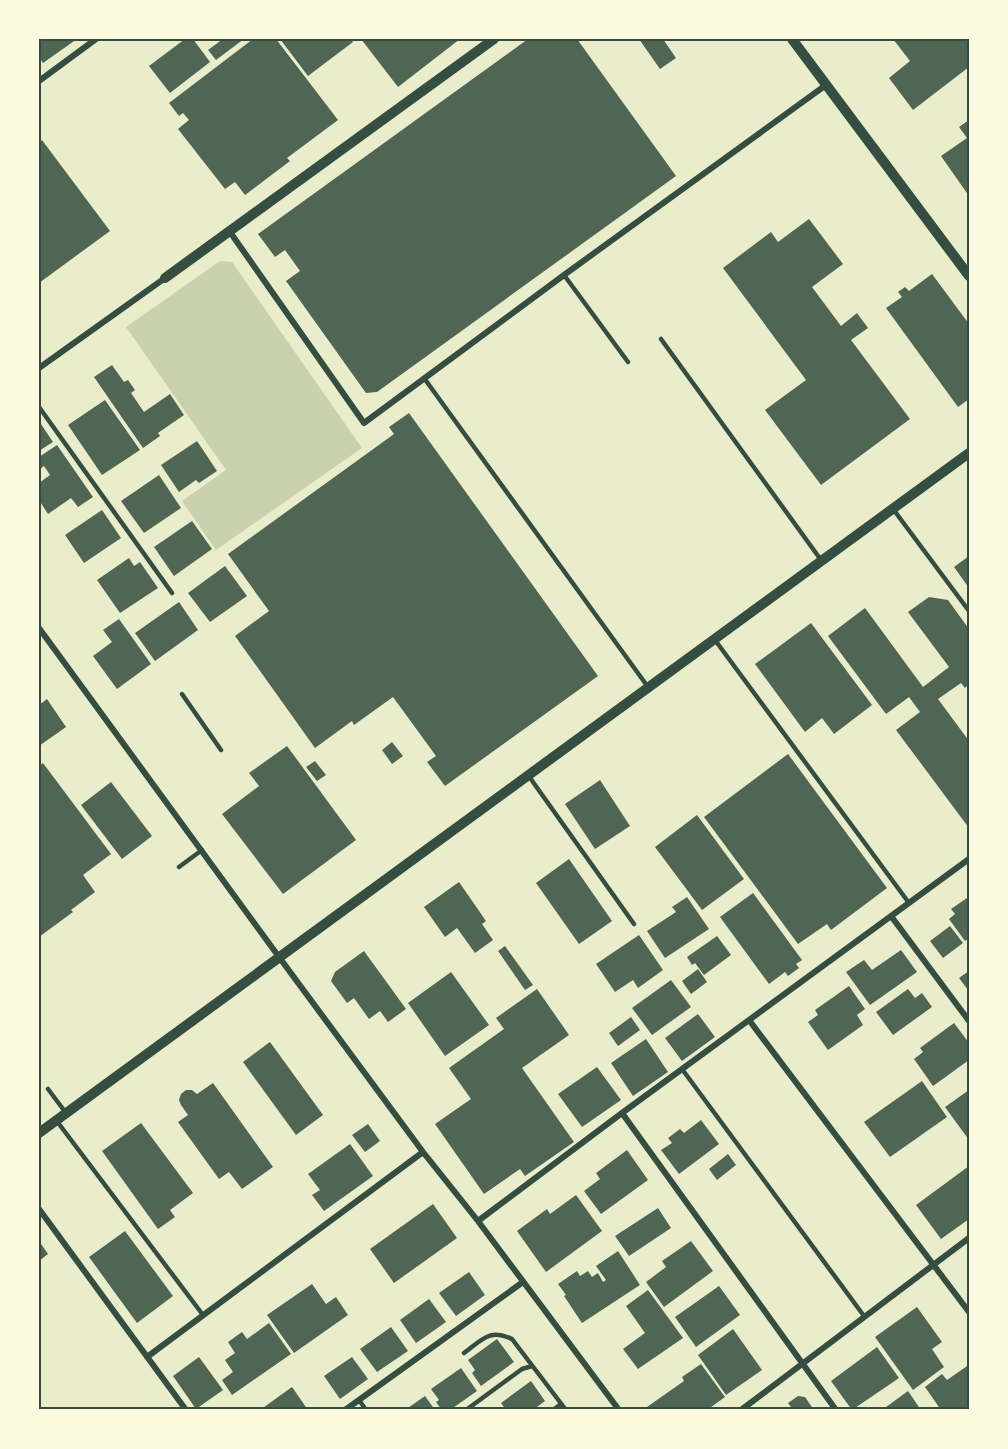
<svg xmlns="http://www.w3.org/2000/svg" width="1008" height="1449" font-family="Barlow,sans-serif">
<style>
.green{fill:#cad2ad}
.building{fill:#4f6655}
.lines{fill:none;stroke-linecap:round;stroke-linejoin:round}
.service{stroke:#344e41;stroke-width:4.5}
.minor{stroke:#344e41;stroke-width:6}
.tertiary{stroke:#344e41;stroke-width:10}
.neatline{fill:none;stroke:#344e41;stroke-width:2}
</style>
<rect width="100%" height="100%" fill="#e9edc9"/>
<path class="green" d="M220,261L232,262L362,448L216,550L182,501L226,470L126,327Z"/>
<path class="building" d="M39,39H77L43,63L39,57Z
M185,39H193L210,62L170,93L149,66Z
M223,39H244L216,60L208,50Z
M253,39H276L338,120L287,158L290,161L245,195L235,182L225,189L178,129L189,120L183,113L179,116L169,103Z
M280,39H351L353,42L308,76Z
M361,39H460L398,87Z
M528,39H577L676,176L377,392L366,393L286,281L300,271L285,250L275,257L258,234Z
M639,39H663L676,58L660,69Z
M893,39H969V67L913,110L889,78L910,61Z
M969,120V196L941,156L967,138L959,127Z
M42,140L110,231L39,283V143Z
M809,219L843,264L812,287L841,326L857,313L868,328L851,340L910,419L821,485L765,410L806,380L723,268L771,232L778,242Z
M932,274L969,324V399L958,407L886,308L902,297L898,292L905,287L909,291Z
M112,365L124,382L128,380L135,390L131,393L144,412L170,394L184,415L158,433L160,436L143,448L94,377Z
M105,400L140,450L102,475L68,425Z
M409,413L598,676L445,786L427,762L436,756L393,697L354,725L352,721L315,748L235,636L269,611L228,554L394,434L389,427Z
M39,421L53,442L39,451Z
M197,441L217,471L199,483L196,480L179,492L161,465Z
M57,445L93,497L78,507L71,498L48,514L39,500V483L50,475L44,466L39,470V457Z
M159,475L181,508L144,533L121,501Z
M102,510L121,538L84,563L65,535Z
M192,521L212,549L174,576L154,547Z
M969,556V588L954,567Z
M129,558L134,566L140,562L158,588L120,613L97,580Z
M225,566L247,596L210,622L188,593Z
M929,597L948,600L969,629V684L965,688L961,683L938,699L969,741V828L896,730L920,712L909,697L886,714L828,636L865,608L923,687L949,667L908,612Z
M179,602L198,630L155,661L135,633Z
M119,619L151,664L117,689L93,656L112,642L103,630Z
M811,623L872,705L834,734L822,718L805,732L755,664Z
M47,699L66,727L39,746V705Z
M392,742L403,756L392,764L382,750Z
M287,746L356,840L283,894L222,814L259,786L249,773Z
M788,754L887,888L831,930L827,924L798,944L704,817Z
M315,761L326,775L317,781L306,767Z
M43,763L111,854L83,875L95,892L71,910L73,912L39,937V766Z
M600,780L630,826L595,849L565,804Z
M111,782L152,836L122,859L81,805Z
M697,815L744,879L702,910L655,847Z
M569,859L612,921L579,944L536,883Z
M459,882L486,921L482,924L493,940L475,953L457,928L445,937L424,907Z
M753,893L802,960L796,964L799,968L788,976L785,972L769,984L720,917Z
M687,897L709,929L665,958L647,931L676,912L672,907Z
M967,898L969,900V938L965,941L949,919L955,914L951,909Z
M950,926L963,943L943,958L930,941Z
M639,935L663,970L638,988L633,980L615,992L596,964Z
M717,936L731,955L704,975L695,963L692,965L687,957Z
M505,946L533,985L525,990L498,951Z
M901,950L917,972L870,1005L846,972L864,960L872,970Z
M364,951L406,1009L388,1022L380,1011L369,1019L354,998L347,1003L331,981L335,972Z
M698,969L707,982L691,994L682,981Z
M969,971V988L968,990L959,978Z
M451,972L489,1025L445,1056L408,1003Z
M671,980L691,1007L652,1035L632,1008Z
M849,986L865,1009L857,1015L863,1025L828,1050L808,1022L818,1015L815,1010Z
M537,989L569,1035L522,1068L574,1142L525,1176L520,1169L484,1194L435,1124L471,1099L449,1068L504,1029L496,1018Z
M908,989L915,998L922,993L932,1007L893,1035L876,1012Z
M698,1014L715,1037L682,1061L665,1038Z
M631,1017L640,1030L618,1046L609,1033Z
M954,1023L969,1043V1060L933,1086L914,1059L923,1052L920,1048Z
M646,1039L668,1072L633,1096L611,1063Z
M270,1042L323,1115L296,1135L243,1062Z
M597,1067L621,1100L582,1127L558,1094Z
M922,1081L947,1117L890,1157L864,1122Z
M213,1083L273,1167L242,1189L229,1172L219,1179L178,1122L188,1115L181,1105L179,1100L181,1094L186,1090H192L197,1094Z
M969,1090V1140L945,1107Z
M701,1120L719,1144L679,1174L661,1150L672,1143L668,1138L680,1129L684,1133Z
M141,1123L193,1193L170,1210L175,1217L158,1229L102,1151Z
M368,1124L380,1141L365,1152L352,1135Z
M350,1144L373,1176L324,1211L312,1195L320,1190L308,1174Z
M627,1150L648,1180L601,1214L584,1191L600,1179L596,1173Z
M728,1154L736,1165L717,1180L709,1169Z
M969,1166V1219L941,1239L916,1205Z
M576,1195L602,1231L546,1272L517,1231L547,1209L550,1214Z
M433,1204L457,1238L394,1283L370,1249Z
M658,1208L671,1228L629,1256L615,1236Z
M125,1231L173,1296L137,1323L89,1257Z
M39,1241L48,1254L39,1261Z
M691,1241L713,1271L664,1307L646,1282L666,1267L662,1261Z
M618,1251L640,1285L582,1323L564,1296L566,1295L558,1284L577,1271L580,1276L588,1271L592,1277L598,1273L603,1282L606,1280L596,1266Z
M469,1272L485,1295L456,1316L439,1293Z
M312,1284L326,1304L336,1297L348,1315L294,1353L267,1315Z
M719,1286L740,1315L696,1347L675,1317Z
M648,1290L683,1338L638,1369L623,1349L645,1333L626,1306Z
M429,1299L446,1322L416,1343L400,1320Z
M917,1307L942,1342L932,1349L944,1367L913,1390L875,1337Z
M269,1323L291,1354L232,1395L222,1380L233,1372L225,1360L235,1353L228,1342L242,1332L247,1339Z
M391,1327L408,1351L377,1372L360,1349Z
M733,1329L762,1370L726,1395L698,1355Z
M497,1339L514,1362L481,1386L472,1373L475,1370L468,1360Z
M877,1347L899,1378L852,1410L831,1381Z
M199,1357L223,1390L196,1409L173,1376Z
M352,1357L368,1379L340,1399L324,1376Z
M701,1364L725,1397L707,1410H649L647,1407L684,1381L682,1377Z
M967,1366L969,1368V1409L967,1410H941L925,1387L942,1374L947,1380Z
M461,1368L477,1391L450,1410H442L436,1402L439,1400L431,1389Z
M531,1381L545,1401L533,1410H506L501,1403Z
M292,1387L308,1410H260Z
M908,1391L921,1410H882Z
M425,1396L435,1410H405Z
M798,1396L805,1397L814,1410H793L788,1403Z"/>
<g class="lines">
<path class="service" d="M564,275L628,362
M661,339L821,560
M424,378L648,687
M39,407L172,593
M893,509L969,611
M715,640L909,903
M182,694L221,750
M528,775L634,924
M179,867L202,850
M682,1069L864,1316
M48,1089L66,1113
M56,1120L203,1315
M464,1353C482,1340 489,1328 512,1339L566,1410
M359,1400L366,1410
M466,1410L522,1369L532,1366
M553,1410L561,1404"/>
<path class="minor" d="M39,81L96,39
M230,232L364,423L564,275L826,85
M39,368L165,278
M39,628L279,957L423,1152L478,1221L619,1410
M891,916L969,1021
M749,1020L969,1312
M622,1113L836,1410
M39,1209L186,1410
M478,1221L622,1113L969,859
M147,1357L423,1152
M345,1410L523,1282
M741,1410L969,1238"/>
<path class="tertiary" d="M792,39L969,276
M165,278L494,39
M39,1133L969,453"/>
</g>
<rect width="1008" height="1449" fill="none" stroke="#fefae0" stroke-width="81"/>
<rect x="40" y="40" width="928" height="1368" class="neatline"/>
</svg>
